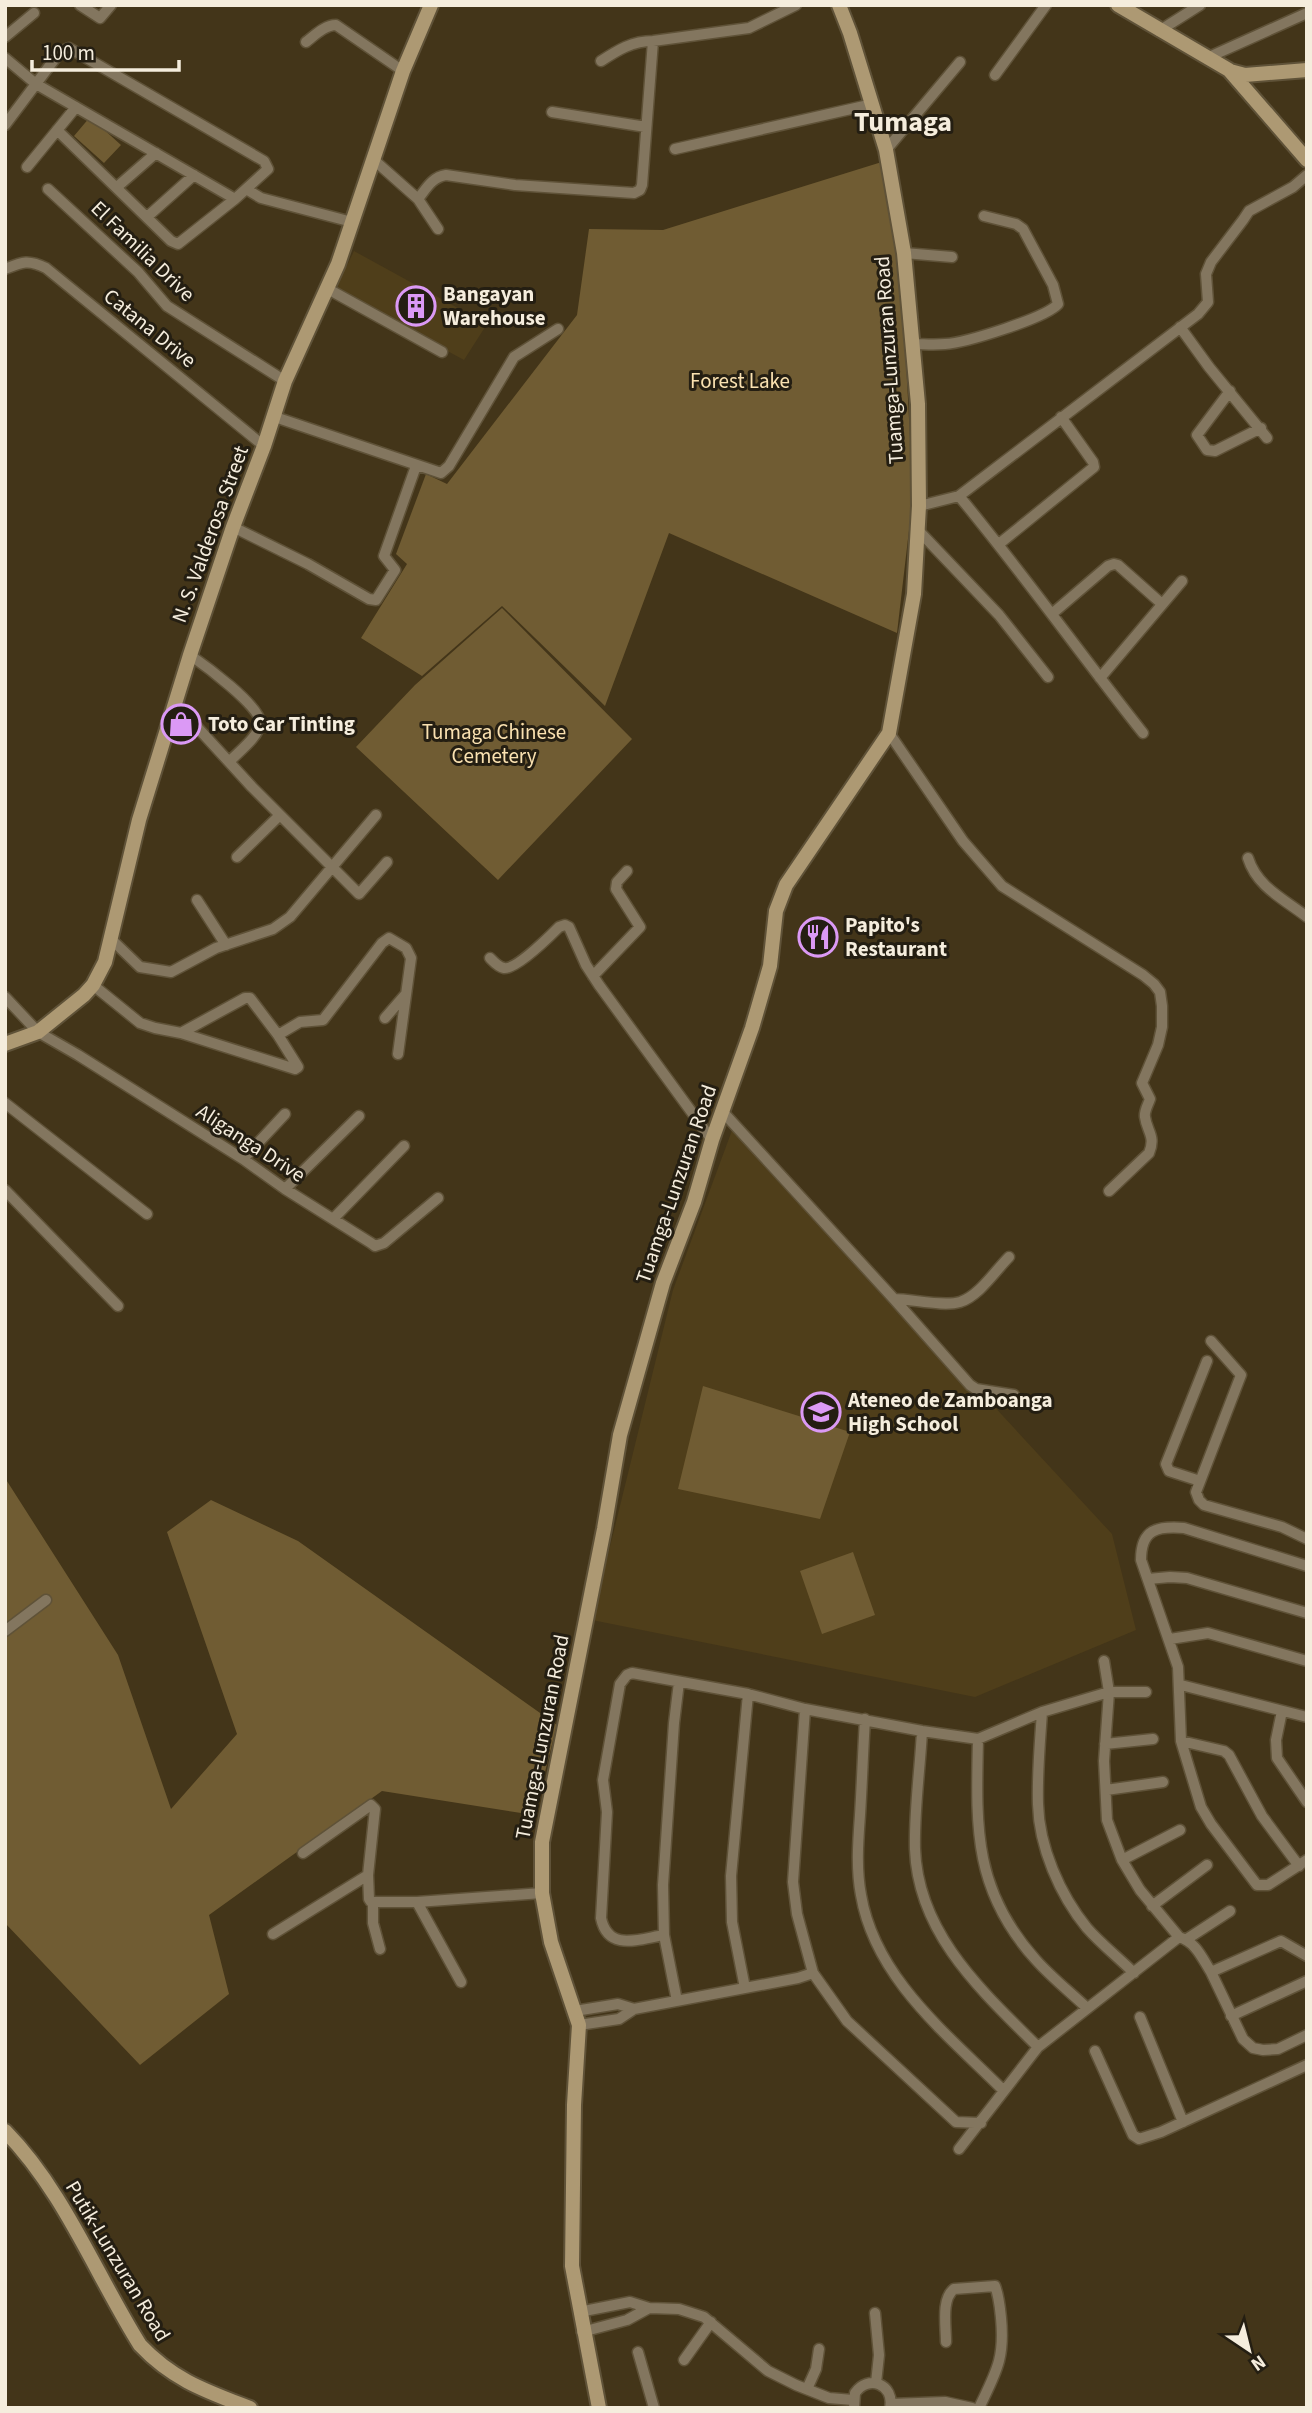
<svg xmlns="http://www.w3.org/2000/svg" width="1312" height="2413" font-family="'Source Sans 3',sans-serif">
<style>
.built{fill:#4f3e1a}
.green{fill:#705c33}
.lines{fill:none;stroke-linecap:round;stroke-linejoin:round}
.street-casing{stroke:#5f5238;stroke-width:13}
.secondary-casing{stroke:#5f5238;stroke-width:18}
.street{stroke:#83765f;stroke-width:10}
.secondary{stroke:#ad9973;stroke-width:14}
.labels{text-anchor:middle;stroke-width:6;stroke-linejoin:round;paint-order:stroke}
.street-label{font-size:21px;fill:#f5eddd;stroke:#241e12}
.poi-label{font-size:21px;font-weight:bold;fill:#f5eddd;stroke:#241e12;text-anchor:start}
.park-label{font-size:21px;fill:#fae1b0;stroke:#241e12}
.district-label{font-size:28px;font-weight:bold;fill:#f5eddd;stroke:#241e12}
</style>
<rect width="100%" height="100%" fill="#433519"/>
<path class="built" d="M354,251L487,324L464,360L335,290Z
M734,1125L1112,1534L1136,1630L975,1697L592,1620L673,1290Z"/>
<path class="green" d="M90,117L121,145L104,163L74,136Z
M885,161L901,264L913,496L897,633L669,533L605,706L502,606L422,676L361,638L407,564L396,554L426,474L447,484L577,315L589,229L663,230Z
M502,608L632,739L498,880L356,747L415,685Z
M703,1386L850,1432L820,1519L678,1489Z
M5,1478L118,1655L171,1809L237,1734L167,1532L211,1500L298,1541L557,1725L534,1815L382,1791L209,1915L229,1994L140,2065L5,1923Z
M853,1552L875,1615L822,1634L800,1571Z"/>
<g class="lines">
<g class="street-casing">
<path id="street" d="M80,5L100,18L111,5
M1159,31L1200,5
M5,37L34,13
M306,42C315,35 325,25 336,25L403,71
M1209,57L1307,13
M5,58L36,84L235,199
M601,61C618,50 632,41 653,41L749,28L796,5
M995,75L1046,5
M552,112L646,127
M5,125L60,52L69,48L264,161L268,169L235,199L178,244L171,241L57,130
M675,149L873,104
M886,150L960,62
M374,160L418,199L438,229
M27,167L76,107
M117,187L156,153
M48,189L138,272L167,306L285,381
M246,189L261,198L352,222
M418,199C426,189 432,177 446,175L515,185L634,193L640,190L642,185L653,41
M147,217L194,175
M904,253L952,257
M5,269C22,262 28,259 46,268L264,446
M328,289L442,352
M1180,327L1209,367L1267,438
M912,344C923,344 934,345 945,344C965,343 1046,318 1058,304L1053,285L1023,229L1016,224L984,216
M1230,391L1197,435L1207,450L1215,451L1261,428
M275,417L441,473L449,466L514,357L558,329
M959,496C1023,573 1081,655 1143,733
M919,506L959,496L1198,314L1208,302L1206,274L1211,262L1243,220L1249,211L1293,187L1307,175
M233,527L308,564L369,599L376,600L395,570L384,556L416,466
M917,529L999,615L1048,677
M999,544L1094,467L1093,462L1061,417
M1053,613L1108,566L1114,564L1118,565L1162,604
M190,655C203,664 262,707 260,723C259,737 238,752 229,762
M1100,678L1182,581
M175,703L252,787L359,894L387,862
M889,733L963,841L1002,886L1143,975L1154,984L1160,992L1162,1006V1027L1158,1045L1142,1083L1150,1099C1148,1105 1144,1111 1145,1117C1147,1132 1156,1136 1149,1153L1109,1191
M237,857L280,815
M1248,858C1257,887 1284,899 1307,917
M197,900L226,945
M111,939L140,967L171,972L216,948L273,929L290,917L376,815
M490,958C494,962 498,967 504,968C516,970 550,936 559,927L565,925L569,927L586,965L599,985L712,1140
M593,976L640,927L616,889L617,882L627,871
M93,985L140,1023L155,1028L181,1033L295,1069L298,1067L278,1035L250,998H245L181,1033
M5,997L38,1032L78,1055L243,1159L285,1189L371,1243L375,1246L384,1243L438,1198
M385,1018L405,995
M278,1035L300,1022L323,1020L382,943L389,938L406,948L411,958L398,1054
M5,1103L147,1214
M722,1111L894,1299L970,1385L976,1389L1014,1395
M243,1159L285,1114
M285,1189L359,1116
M5,1190L118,1306
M333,1219L404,1146
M894,1299C912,1299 943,1307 960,1302C979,1296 995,1271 1009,1257
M1211,1341L1241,1375L1196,1492L1199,1500L1204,1505L1282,1527L1307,1539
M1200,1481L1169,1471L1166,1464L1207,1361
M1307,1566L1184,1528C1157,1526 1141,1529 1141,1560L1178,1667L1181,1741L1201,1807L1211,1824L1257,1885H1268L1307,1860
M1148,1579L1170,1577L1187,1578L1307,1613
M5,1631L46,1600
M1170,1639L1208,1633L1307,1661
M1104,1661L1109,1692L1104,1761L1107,1820L1122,1860L1140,1890L1179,1937C1196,1942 1202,1958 1211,1972
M1181,1685L1307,1717
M805,1709L793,1882L797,1914L813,1973L847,2021L956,2122L981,2123
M1282,1711L1276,1740L1277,1758L1307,1802
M1042,1712C1040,1742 1037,1773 1038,1804C1039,1847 1060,1895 1087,1928C1101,1944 1119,1958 1134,1973
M865,1719C863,1751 862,1783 860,1815C858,1842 856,1869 861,1895C875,1978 947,2034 1003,2090
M922,1731C920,1770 914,1810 915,1849C918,1934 982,1991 1038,2047
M978,1739C976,1827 973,1890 1036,1960C1051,1977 1070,1992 1087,2008
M1181,1741L1224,1751L1229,1755L1262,1816L1299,1866
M1105,1744L1153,1739
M1106,1790L1163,1782
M303,1853L371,1805L375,1809L368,1875L369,1899L371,1902H417L542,1893
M1122,1860L1180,1830
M417,1902L461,1982
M373,1903V1923L380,1949
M1152,1906L1207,1865
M273,1934L368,1875
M664,1935C639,1939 608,1952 601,1918L607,1812L603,1780L620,1684L627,1675L632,1673L748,1694L805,1709L922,1731L978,1739L1042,1712L1109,1692H1146
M1187,1939L1230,1911
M1307,1956L1281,1941L1211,1972L1243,2039L1253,2048L1263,2050L1278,2049L1307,2035
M745,1988L732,1922L731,1876L748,1694
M677,2001L664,1935L663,1885L674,1723L679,1682
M634,2009L798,1978L813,1973
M575,2011L618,2004L634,2009L619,2019L579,2025
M1231,2016L1307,1981
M1140,2017L1183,2122
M1095,2051L1133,2135L1139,2139L1161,2132L1307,2065
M959,2149L1038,2047L1179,1937
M579,2312L630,2302L649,2308L679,2309L704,2317L768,2371L796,2385L829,2398L853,2400
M875,2313L879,2355L876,2383
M582,2332L627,2320L649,2308
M946,2342C946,2326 941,2299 954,2289L995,2286C999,2296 1000,2308 1001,2318C1005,2359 996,2372 979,2408
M638,2352L654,2408
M684,2360L711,2322
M807,2389L816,2369L819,2349
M891,2404L945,2402L972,2408
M854,2408L855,2393C868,2374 895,2384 890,2408"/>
</g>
<g class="secondary-casing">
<path id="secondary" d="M1118,5L1229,70L1307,160
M1230,71L1245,75L1307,70
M5,1044L38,1032L84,995L93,985L105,962L139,820L190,655L233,527L264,446L285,381L338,264L403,71L431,5
M5,2131C64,2191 96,2275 140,2345C173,2380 206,2391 250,2408
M599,2408L572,2266L574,2105L579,2025L551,1942L542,1893V1842L604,1529L620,1435L663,1283L694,1202L712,1140L752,1028L770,966L776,911L786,885L889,733L914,594L919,506L918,404L904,253L886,150L850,33L839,5"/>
</g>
<use href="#street" class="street"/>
<use href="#secondary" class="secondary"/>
</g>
<defs>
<g id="building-ring" transform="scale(2.0125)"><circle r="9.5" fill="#241e12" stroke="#db99f5" stroke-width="1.5"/><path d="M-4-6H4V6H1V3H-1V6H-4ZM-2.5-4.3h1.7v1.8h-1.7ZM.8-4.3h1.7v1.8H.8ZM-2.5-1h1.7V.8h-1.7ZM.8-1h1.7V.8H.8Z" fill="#db99f5"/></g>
<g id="shop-ring" transform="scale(2.0125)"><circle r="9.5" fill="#241e12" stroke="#db99f5" stroke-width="1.5"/><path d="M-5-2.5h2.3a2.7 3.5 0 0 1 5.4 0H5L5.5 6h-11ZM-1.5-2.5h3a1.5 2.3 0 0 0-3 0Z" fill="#db99f5"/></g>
<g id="restaurant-ring" transform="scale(2.0125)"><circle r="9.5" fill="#241e12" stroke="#db99f5" stroke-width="1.5"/><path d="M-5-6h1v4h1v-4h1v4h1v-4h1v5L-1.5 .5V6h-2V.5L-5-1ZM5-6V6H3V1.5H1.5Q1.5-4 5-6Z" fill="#db99f5"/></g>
<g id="school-ring" transform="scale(2.0125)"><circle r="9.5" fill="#241e12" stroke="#db99f5" stroke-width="1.5"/><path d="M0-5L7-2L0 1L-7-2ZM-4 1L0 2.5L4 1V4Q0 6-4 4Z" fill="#db99f5"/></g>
</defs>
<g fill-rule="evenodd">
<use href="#building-ring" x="416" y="306"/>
<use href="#shop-ring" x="181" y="724"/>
<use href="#restaurant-ring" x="818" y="937"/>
<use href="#school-ring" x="821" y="1412"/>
</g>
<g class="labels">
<g class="street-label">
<text transform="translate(143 251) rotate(44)" y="7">El Familia Drive</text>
<text transform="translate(150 328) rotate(39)" y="7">Catana Drive</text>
<text transform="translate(889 360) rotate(-94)" y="7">Tuamga-Lunzuran Road</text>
<text transform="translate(210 534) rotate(-70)" y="7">N. S. Valderosa Street</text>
<text transform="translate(251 1143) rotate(33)" y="7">Aliganga Drive</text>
<text transform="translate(676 1184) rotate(-71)" y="7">Tuamga-Lunzuran Road</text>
<text transform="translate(542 1737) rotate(-79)" y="7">Tuamga-Lunzuran Road</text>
<text transform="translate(118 2261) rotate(59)" y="7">Putik-Lunzuran Road</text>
</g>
<g class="poi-label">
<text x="443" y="301">Bangayan<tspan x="443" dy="24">Warehouse</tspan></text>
<text x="208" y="731">Toto Car Tinting</text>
<text x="845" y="932">Papito's<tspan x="845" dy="24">Restaurant</tspan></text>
<text x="848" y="1407">Ateneo de Zamboanga<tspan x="848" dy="24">High School</tspan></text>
</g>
<g class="park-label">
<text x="740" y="388">Forest Lake</text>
<text x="494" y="739">Tumaga Chinese<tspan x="494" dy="24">Cemetery</tspan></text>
</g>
<g class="district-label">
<text x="903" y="131">Tumaga</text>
</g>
</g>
<rect width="1312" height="2413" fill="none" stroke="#f5eddd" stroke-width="14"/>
<g transform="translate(1249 2350) rotate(145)" stroke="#241e12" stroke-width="5" paint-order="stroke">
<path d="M0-5L12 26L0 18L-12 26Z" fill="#f5eddd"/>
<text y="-10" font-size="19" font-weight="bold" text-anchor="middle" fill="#f5eddd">N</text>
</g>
<path d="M32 60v10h147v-10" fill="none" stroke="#f5eddd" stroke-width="3.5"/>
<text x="42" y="60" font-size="21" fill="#f5eddd" stroke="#241e12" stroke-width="5" paint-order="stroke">100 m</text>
</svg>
